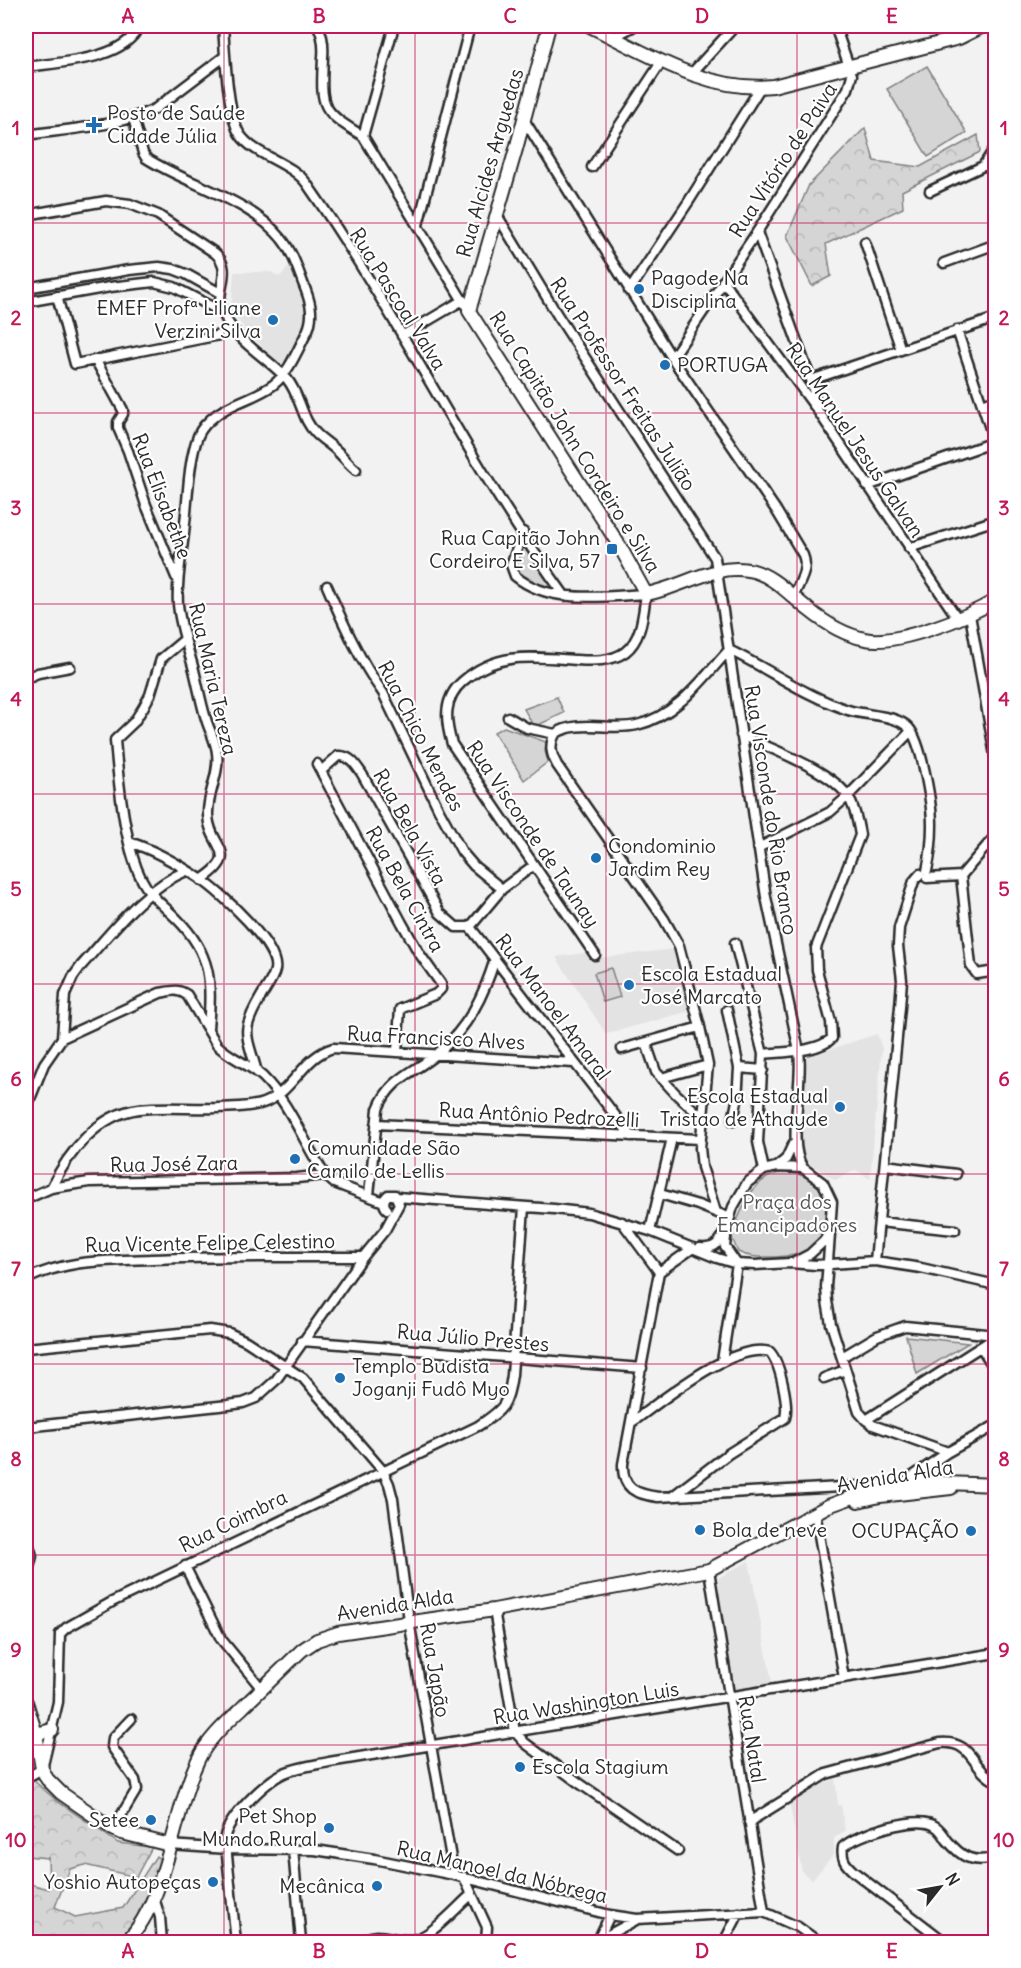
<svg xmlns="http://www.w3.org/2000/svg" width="1021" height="1968" font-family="Delius,sans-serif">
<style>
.built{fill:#e3e3e3}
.forest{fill:url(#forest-crowns);stroke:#808080;stroke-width:1.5}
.green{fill:#d5d5d5;stroke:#808080;stroke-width:1.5}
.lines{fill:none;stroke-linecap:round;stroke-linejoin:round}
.street-casing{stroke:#2b2b2b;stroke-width:13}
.secondary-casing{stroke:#2b2b2b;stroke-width:16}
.street{stroke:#fff;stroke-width:8}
.secondary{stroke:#fff;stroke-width:12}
.grid{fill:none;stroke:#c2185b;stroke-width:1.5;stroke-opacity:0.55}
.poi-dot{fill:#1f6fb2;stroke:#fff;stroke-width:2}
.labels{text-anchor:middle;stroke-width:4.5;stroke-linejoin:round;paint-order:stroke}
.poi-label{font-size:20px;fill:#2b2b2b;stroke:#fff;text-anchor:start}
.street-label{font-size:20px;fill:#2b2b2b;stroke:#fff}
.park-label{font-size:20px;fill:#565656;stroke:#fff}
.neatline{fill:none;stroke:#c2185b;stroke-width:2}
.grid-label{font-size:20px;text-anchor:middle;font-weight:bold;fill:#c2185b}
</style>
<defs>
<pattern id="forest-crowns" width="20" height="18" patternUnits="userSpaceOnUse" patternTransform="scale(1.5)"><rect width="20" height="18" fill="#d5d5d5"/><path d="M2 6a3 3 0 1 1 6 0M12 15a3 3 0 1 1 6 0" fill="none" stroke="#b7b7b7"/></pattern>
</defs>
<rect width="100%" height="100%" fill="#f2f2f2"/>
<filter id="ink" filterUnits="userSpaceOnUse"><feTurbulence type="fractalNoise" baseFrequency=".0167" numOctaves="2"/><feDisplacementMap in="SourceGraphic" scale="12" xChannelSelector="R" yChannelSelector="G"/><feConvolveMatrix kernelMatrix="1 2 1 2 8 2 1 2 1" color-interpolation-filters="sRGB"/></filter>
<g filter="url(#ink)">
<path class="built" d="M291,265L304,292L310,312L287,361L279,364L245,329L231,311L234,272H271L279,277Z
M674,949L690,1011L606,1034L556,957L585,953L590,959Z
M877,1034L882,1048L870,1179L856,1170L835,1180L799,1157L807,1057Z
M749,1561L773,1688L731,1695L718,1578Z
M835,1779L838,1805H841L845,1831L834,1838V1854L812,1880L802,1872L789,1800Z"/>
<path class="forest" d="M865,128L874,161L920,167L978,135L980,152L902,191L903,208L826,244L831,276L812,286L787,236L809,185Z
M33,1780L57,1801L118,1843L152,1847L136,1877L85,1865L70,1869L55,1907L75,1917L123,1908L156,1856L161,1860C150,1891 141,1926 111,1942L26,1941V1883L49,1889L48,1858L26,1856V1830L33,1824L26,1814V1785Z"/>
<path class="green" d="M927,66L967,133L928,157L887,89Z
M525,538L556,587L555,589C547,589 539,585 532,582C506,571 517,558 525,538Z
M557,697L564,713L534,727L524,709Z
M504,727L546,742L545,751L548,762L524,780L494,732Z
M611,968L620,997L603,1002L594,973Z
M782,1172C830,1171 848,1231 807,1251C797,1256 786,1256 775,1257C761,1257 750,1258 738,1252L732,1238L733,1230C744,1205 752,1178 782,1172Z
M906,1336L968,1343L917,1374Z"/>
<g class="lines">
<g class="street-casing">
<path id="street" d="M223,26C225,54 227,104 237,129C248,155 290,160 307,184C400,317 469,465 565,596
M318,26C323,36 324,46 323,57C321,106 319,110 363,136
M394,26L363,136L469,311
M614,37L634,26
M26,67C59,62 124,61 139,26
M692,73L735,26
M133,118L143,153L146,158C188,185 249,199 281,238C292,251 297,267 303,283C310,300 315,315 307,332C298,349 289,373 273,385C254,399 228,403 210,420C203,426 198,434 196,442C188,468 188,497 185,523C183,551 176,577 178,604C180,627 188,648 194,670C198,686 201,703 206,719C209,730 216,741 217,753C220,774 207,794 208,815C209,848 243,853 201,880
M523,118L672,358L776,510L803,555C809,569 799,584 793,597
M26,135C68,129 116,127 155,109L225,56
M983,166H996
M592,167L662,61
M930,191L983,166L996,146
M26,215L106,201L130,204L158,215L215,253C235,271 213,291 223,313C235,341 267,357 287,379C297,391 300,407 307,421C314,435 325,440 336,450C343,456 348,464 356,470
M497,215L558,316L715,558L766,897L799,1051C804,1085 786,1143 803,1168
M418,225L470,26
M757,232L811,380L817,407
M865,242L901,350
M944,263L996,244
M723,281L818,411L958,619
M26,288L129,270L159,267L173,269L186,274L220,293
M629,291L689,201L760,88
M57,296L75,364L235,332
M26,302L110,287L154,282L174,287L222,312
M957,330L996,446
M402,336L463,300
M672,358L757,232L848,89L852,75L835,26
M96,361L123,410V414L118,422V428L128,451L146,505L176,577
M811,380L996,318
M982,404L996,399
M867,486L994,442
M523,532L511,565L515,576C550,605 604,596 646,594C643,614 642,639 625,652C611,662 592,661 576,660C533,657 498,651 463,681C443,698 445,721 452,744L595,955
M909,548L996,520
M327,586C343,623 360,661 383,693L439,810L462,852L474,866L502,889
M970,615L996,761
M185,639L161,659L150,695L143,708L134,722L115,740C118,778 124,845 141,878C149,895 164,906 177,919C212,954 212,983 208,1028
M26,678L38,673L70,667
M508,717L527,728L555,734
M741,735C771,749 828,769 847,795C854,805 858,823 860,835L816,948L817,970L831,1022L832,1038C819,1052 782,1052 763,1054
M317,764L402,923L419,953L441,984V989L436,994L400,1009L397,1052
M321,771L338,756C350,755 356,765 362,774L440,913L456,927H470
M996,835L961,876L971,966L977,974L996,971
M129,842C155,850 180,865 202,880C221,893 280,946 275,970C273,979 267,987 262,995C240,1032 246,1032 257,1072
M758,848L830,812L848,796L911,731
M927,878L961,876
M470,927L631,1136
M470,927L502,889L534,865
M735,943L763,1054L758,1142L764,1170
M727,1010L739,1068L737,1101L733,1121
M62,1038L160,993C171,991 178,988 187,995L217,1045C230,1058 249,1064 263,1077C290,1104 304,1143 325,1175L334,1183L384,1202
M646,1043L656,1072L676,1094L703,1118
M622,1049L700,1027
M739,1068L763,1070
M661,1078L708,1065
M26,1109L44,1064L62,1038L65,995L73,977L81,966C112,932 143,889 186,871
M376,1124L700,1139
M885,1165L956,1174
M776,1167L786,1159L793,1144
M51,1188C68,1153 98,1114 139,1109C165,1106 191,1109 217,1108C232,1107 249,1108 263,1103C293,1093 302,1057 333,1048L574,1063
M660,1194L698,1205L730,1218
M369,1195L378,1109C390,1078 414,1073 438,1053C468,1028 484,995 495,959
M397,1197L554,1209L589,1213L650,1231L717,1258L737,1264L755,1265L790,1263L816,1265L875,1261L921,1268L996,1285
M26,1199L51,1188L89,1182L297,1178L325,1175
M716,1212L702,1167L700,1148L708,1065L700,1027L679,946L664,919L557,765C551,754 549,745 555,734C576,719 613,731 637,725C677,716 703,678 729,650C769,669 805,696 848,710C866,716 896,714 909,728C922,743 932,805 932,825C932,840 930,857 927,871
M622,1222L659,1272
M879,1222L955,1230
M650,1231L672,1138
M830,1235L826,1287L827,1301L831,1324L859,1412L866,1420L873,1425L948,1452
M693,1248L659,1272L623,1464C622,1489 636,1494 658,1497L878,1485
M700,1248C713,1249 719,1245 724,1233
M875,1261L900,1007L902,980L898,946L899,928L914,881L920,874
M26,1279C70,1259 104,1261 151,1259C222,1256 292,1257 363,1257
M302,1341L642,1368
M981,1347L996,1371
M26,1348L210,1330L229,1333L246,1341L303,1378L383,1471L389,1484L393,1499L409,1621L454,1875
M842,1357L877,1336L905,1326L996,1335
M722,1361L737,1264L725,1247L727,1227L733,1207L747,1183L764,1170L776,1167L803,1168L823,1183L832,1202L830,1231L824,1241L810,1254L793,1263
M824,1378L845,1370
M866,1420L996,1337
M632,1422C662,1401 733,1341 770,1352C780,1363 789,1404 785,1418L728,1454L673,1496
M26,1427L228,1405L243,1403L256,1398L276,1380L363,1257L385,1230L399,1204L395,1195H388C383,1199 383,1205 387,1209
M904,1482L948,1452L996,1425
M815,1512L844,1678
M26,1535L32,1556L26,1580
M185,1566L221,1639L262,1689
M709,1570L764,1912
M494,1610L515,1732L525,1743L579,1783L678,1851
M26,1778L42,1769L58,1702L60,1634L66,1628L112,1602L478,1426C504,1409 508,1405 512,1375L524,1207
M749,1822L826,1774L940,1743C974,1740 971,1770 996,1781
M113,1829L137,1789L135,1780L112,1747L113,1738L131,1719
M170,1845L227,1849L315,1850L374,1859L454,1875L610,1915L637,1919L764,1912L798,1927L819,1942
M293,1849L301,1942
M464,1877L487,1927L486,1942
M154,1898L160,1917L162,1942
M598,1940L610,1915
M597,1941L636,1920
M236,1942L225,1836C229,1817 266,1781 284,1773C298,1767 315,1765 329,1762L996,1653
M362,1942C375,1928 399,1944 416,1939C434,1934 457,1907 471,1895
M724,1942L739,1913
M945,1942L854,1872C845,1864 841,1859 843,1847C857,1834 918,1814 935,1826C940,1829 944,1835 947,1840C962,1858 972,1863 996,1858
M992,1942L996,1939"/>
</g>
<g class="secondary-casing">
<path id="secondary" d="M549,26L516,149L469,311L619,545L646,594C681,588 712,564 748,570C771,573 791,596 809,610C825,623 846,635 865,639C897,646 968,617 996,600
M590,26C646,53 708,93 773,86L959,38L983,26
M858,1501L880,1496L951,1488
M26,1702L36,1734L42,1769L47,1779L61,1793L113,1829L122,1833L170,1845
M36,1734L52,1730
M126,1942C168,1900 172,1815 198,1760C207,1740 226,1723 242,1708C262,1689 282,1669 302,1650L317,1640L338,1633L494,1610L709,1570L828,1506L889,1484L921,1482L996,1485"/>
</g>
<use href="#street" class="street"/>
<use href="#secondary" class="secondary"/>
</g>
</g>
<path class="grid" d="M224,26V1942M415,26V1942M606,26V1942M797,26V1942M26,223H996M26,413H996M26,604H996M26,794H996M26,984H996M26,1174H996M26,1364H996M26,1555H996M26,1745H996"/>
<g class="poi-dot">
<path d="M91 116h6v6h6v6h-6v6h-6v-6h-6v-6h6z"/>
<circle cx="639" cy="289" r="6"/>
<circle cx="273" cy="320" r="6"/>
<circle cx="665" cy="365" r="6"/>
<rect x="606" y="543" width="12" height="12" rx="3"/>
<circle cx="596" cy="858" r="6"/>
<circle cx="629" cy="985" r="6"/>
<circle cx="840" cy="1107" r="6"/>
<circle cx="295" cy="1159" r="6"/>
<circle cx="340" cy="1378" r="6"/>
<circle cx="700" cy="1530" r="6"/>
<circle cx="971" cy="1531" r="6"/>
<circle cx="520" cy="1767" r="6"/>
<circle cx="151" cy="1820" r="6"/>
<circle cx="329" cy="1828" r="6"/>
<circle cx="213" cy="1882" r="6"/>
<circle cx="377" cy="1886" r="6"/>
</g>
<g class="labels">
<g class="poi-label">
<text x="107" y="120">Posto de Saúde<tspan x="107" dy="23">Cidade Júlia</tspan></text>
<text x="651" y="285">Pagode Na<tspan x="651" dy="23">Disciplina</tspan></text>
<text x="261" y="315" text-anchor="end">EMEF Profª Liliane<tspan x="261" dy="23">Verzini Silva</tspan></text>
<text x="677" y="372">PORTUGA</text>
<text x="600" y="545" text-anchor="end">Rua Capitão John<tspan x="600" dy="23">Cordeiro E Silva, 57</tspan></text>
<text x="608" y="853">Condominio<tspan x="608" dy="23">Jardim Rey</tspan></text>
<text x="641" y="981">Escola Estadual<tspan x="641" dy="23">José Marcato</tspan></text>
<text x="828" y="1103" text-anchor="end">Escola Estadual<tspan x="828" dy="23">Tristao de Athayde</tspan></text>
<text x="307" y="1155">Comunidade São<tspan x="307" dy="23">Camilo de Lellis</tspan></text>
<text x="352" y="1373">Templo Budista<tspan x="352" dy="23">Joganji Fudô Myo</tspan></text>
<text x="712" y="1537">Bola de neve</text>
<text x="959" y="1538" text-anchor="end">OCUPAÇÃO</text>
<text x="532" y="1774">Escola Stagium</text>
<text x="317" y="1823" text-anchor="end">Pet Shop<tspan x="317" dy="23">Mundo Rural</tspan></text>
<text x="139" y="1827" text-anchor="end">Setee</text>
<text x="201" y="1889" text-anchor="end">Yoshio Autopeças</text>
<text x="365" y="1893" text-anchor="end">Mecânica</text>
</g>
<g class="street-label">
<text transform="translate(783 160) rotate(-57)" y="7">Rua Vitório de Paiva</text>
<text transform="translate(490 163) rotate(-74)" y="7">Rua Alcides Arguedas</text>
<text transform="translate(398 299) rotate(58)" y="7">Rua Pascoal Valva</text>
<text transform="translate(623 384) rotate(57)" y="7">Rua Professor Freitas Julião</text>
<text transform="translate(855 440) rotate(56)" y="7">Rua Manuel Jesus Galvan</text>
<text transform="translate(575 442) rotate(58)" y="7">Rua Capitão John Cordeiro e Silva</text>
<text transform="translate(162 496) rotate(69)" y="7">Rua Elisabethe</text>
<text transform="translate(213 679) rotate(77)" y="7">Rua Maria Tereza</text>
<text transform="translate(421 736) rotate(63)" y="7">Rua Chico Mendes</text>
<text transform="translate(771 810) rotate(81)" y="7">Rua Visconde do Rio Branco</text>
<text transform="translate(410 827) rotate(61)" y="7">Rua Bela Vista</text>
<text transform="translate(533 834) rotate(56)" y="7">Rua Visconde de Taunay</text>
<text transform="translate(405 889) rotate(61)" y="7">Rua Bela Cintra</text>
<text transform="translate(553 1007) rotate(53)" y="7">Rua Manoel Amaral</text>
<text transform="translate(436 1038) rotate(3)" y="7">Rua Francisco Alves</text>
<text transform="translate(539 1115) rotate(3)" y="7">Rua Antônio Pedrozelli</text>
<text transform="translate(174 1164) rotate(-1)" y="7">Rua José Zara</text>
<text transform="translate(210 1243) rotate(-1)" y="7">Rua Vicente Felipe Celestino</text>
<text transform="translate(473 1338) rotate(5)" y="7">Rua Júlio Prestes</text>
<text transform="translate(895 1476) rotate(-9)" y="7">Avenida Alda</text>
<text transform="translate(233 1521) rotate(-26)" y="7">Rua Coimbra</text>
<text transform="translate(395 1605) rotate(-9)" y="7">Avenida Alda</text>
<text transform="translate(435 1670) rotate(80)" y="7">Rua Japão</text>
<text transform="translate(586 1703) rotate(-9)" y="7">Rua Washington Luis</text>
<text transform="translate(752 1739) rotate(81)" y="7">Rua Natal</text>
<text transform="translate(502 1872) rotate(13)" y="7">Rua Manoel da Nóbrega</text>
</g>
<g class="park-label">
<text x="787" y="1209">Praça dos<tspan x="787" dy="23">Emancipadores</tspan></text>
</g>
</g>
<rect width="1021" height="1968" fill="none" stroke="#fff" stroke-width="66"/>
<g transform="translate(940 1887) rotate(59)" stroke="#ffffff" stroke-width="4.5" paint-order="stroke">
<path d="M0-4.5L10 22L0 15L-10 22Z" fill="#2b2b2b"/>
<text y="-9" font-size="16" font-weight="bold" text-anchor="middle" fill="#2b2b2b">N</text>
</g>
<rect x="33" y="33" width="955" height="1902" class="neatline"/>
<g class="grid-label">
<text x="128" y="23">A</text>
<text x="319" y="23">B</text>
<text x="510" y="23">C</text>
<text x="702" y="23">D</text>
<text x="892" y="23">E</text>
<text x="16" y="135">1</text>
<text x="1004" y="135">1</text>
<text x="16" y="325">2</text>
<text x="1004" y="325">2</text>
<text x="16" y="515">3</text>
<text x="1004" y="515">3</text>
<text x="16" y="706">4</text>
<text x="1004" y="706">4</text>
<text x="16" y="896">5</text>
<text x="1004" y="896">5</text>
<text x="16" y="1086">6</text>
<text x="1004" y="1086">6</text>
<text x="16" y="1276">7</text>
<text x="1004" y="1276">7</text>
<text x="16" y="1466">8</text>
<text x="1004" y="1466">8</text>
<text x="16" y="1657">9</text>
<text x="1004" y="1657">9</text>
<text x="16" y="1847">10</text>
<text x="1004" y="1847">10</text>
<text x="128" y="1958">A</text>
<text x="319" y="1958">B</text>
<text x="510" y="1958">C</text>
<text x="702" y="1958">D</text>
<text x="892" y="1958">E</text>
</g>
</svg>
